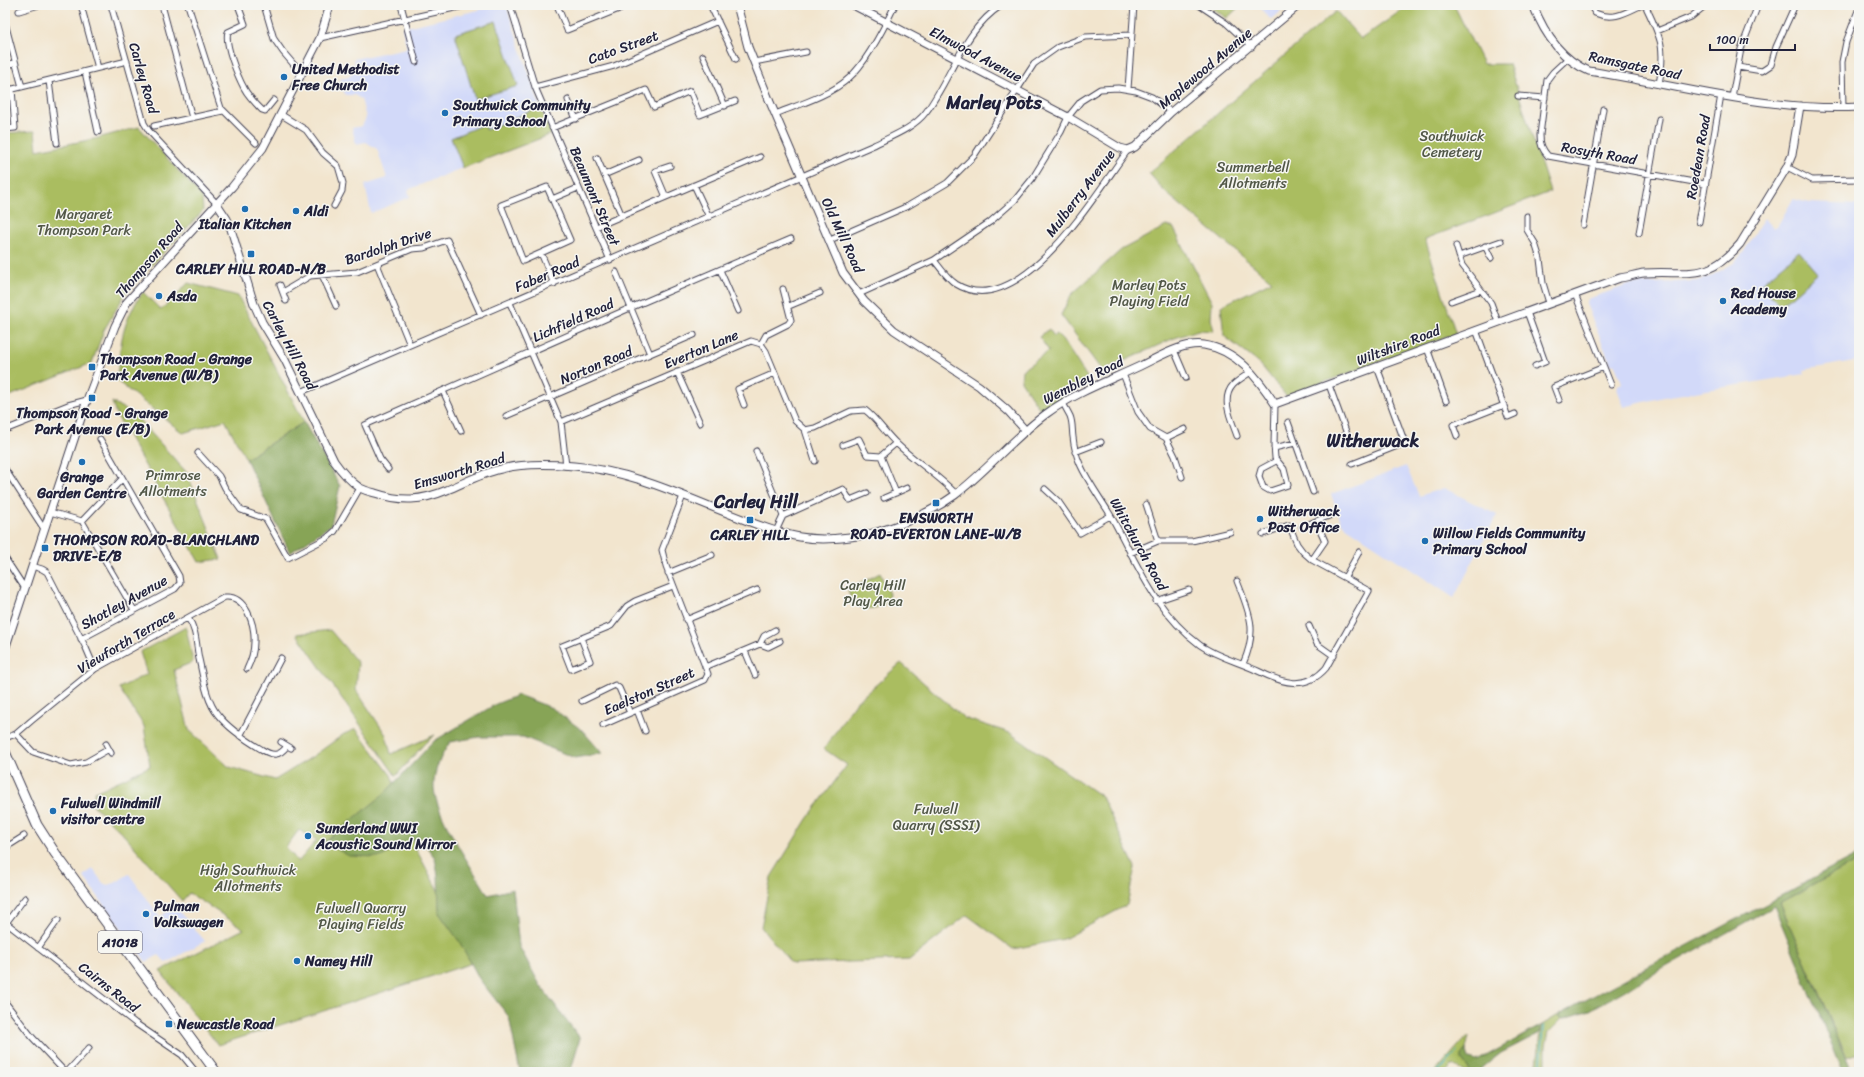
<svg xmlns="http://www.w3.org/2000/svg" width="1864" height="1077" font-family="Sriracha,sans-serif">
<style>
.built{fill:#d2d9f9}
.green{fill:#aabd60;stroke:#66704e;fill-rule:evenodd}
.forest{fill:#87a456;stroke:#546348}
.lines{fill:none;stroke-linecap:round;stroke-linejoin:round}
.stream{stroke:#3caabb;stroke-width:1.5}
.minor-casing{stroke:#413f51;stroke-width:7}
.tertiary-casing{stroke:#413f51;stroke-width:9}
.secondary-casing{stroke:#413f51;stroke-width:9}
.trunk-casing{stroke:#413f51;stroke-width:11}
.minor{stroke:#fff;stroke-width:5}
.tertiary{stroke:#fff;stroke-width:7}
.secondary{stroke:#fff;stroke-width:7}
.trunk{stroke:#fff;stroke-width:9}
.rail-casing{stroke:#22223b;stroke-width:3}
.rail{stroke:#f6f6f2;stroke-width:1.5;stroke-dasharray:4.5;stroke-linecap:butt}
.poi-dot{fill:#1f6fb2;stroke:#f6f6f2;stroke-width:1.5}
.labels{text-anchor:middle;stroke-width:3;stroke-linejoin:round;paint-order:stroke}
.shield{fill:#f6f6f2;stroke:#626272;stroke-width:1}
.shield-label{font-size:13px;font-weight:bold;fill:#22223b}
.street-label{font-size:14px;fill:#22223b;stroke:#f6f6f2}
.poi-label{font-size:14px;font-weight:bold;fill:#22223b;stroke:#f6f6f2;text-anchor:start}
.park-label{font-size:14px;fill:#525848;stroke:#f6f6f2}
.district-label{font-size:18px;font-weight:bold;fill:#22223b;stroke:#f6f6f2}
</style>
<rect width="100%" height="100%" fill="#f6f6f2"/>
<filter id="ink" filterUnits="userSpaceOnUse"><feTurbulence type="fractalNoise" baseFrequency=".025" numOctaves="2"/><feDisplacementMap in="SourceGraphic" scale="8" xChannelSelector="R" yChannelSelector="G"/><feConvolveMatrix kernelMatrix="1 2 1 2 8 2 1 2 1" color-interpolation-filters="sRGB"/></filter>
<filter id="wash" filterUnits="userSpaceOnUse"><feTurbulence type="fractalNoise" baseFrequency=".012" numOctaves="4" result="noise"/><feDisplacementMap in="SourceGraphic" scale="16" xChannelSelector="R" yChannelSelector="G"/><feGaussianBlur stdDeviation="0.9" result="paint"/><feColorMatrix in="noise" values="0 0 0 0 0 0 0 0 0 0 0 0 0 0 0 0 0 1.4 0 .05"/><feComposite in="paint" operator="in"/></filter>
<g filter="url(#wash)">
<rect width="100%" height="100%" fill="#f2e5ce"/>
<path class="built" d="M500,5H506L540,107L486,130L496,154L408,190L410,197L371,213L365,185L387,178L377,149L366,142L356,144L352,128L362,126L366,118L361,99L354,95H345L340,79L349,77L356,68L353,59L407,48L402,28Z
M1258,5H1288L1271,20Z
M1793,199L1810,203L1859,205V360L1804,370L1805,374L1664,397L1624,407L1616,386L1622,383L1615,364L1611,365L1586,304L1587,299L1631,284L1697,281L1709,277L1734,263L1743,253L1764,218L1774,228L1778,225Z
M1406,466L1419,496L1444,488L1497,515L1454,598L1342,524L1331,494Z
M93,869L103,883L107,885L115,883L129,874L160,917L175,906L205,941L166,963L159,955L146,962L83,876Z"/>
<path class="green" d="M1207,5H1241L1227,18Z
M1409,5H1454L1483,64H1509L1550,192L1425,239L1456,334L1286,396L1260,364L1224,336L1221,306L1272,281L1165,192L1149,173L1336,11L1361,39Z
M496,21L518,86L475,99L455,34Z
M540,107L552,134L463,168L451,138L484,124L486,130Z
M139,127L202,197L203,211L127,291L104,330L92,363L5,398V133L35,131L37,150L94,139Z
M1166,226L1173,227L1212,303L1211,319L1214,331L1198,330L1172,339L1102,371L1061,315L1071,295L1121,250Z
M1799,251L1818,273L1780,306L1761,284Z
M188,283L238,296L304,422L246,459L225,420L183,433L117,381C120,346 121,322 143,292L161,310Z
M1049,329L1054,336L1057,334L1062,339L1087,377L1078,388L1040,410L1021,381L1022,370L1049,351L1039,337Z
M112,402L135,415L187,473L221,559L199,562L115,412Z
M880,573L889,594L887,603C870,612 853,612 848,590Z
M186,627L193,662L174,670L189,730L229,767L275,780L312,757L344,734L356,729L391,775L417,851L476,962L218,1045L160,971L244,929L189,893L182,901L122,833L92,804L95,792L150,766L144,726L119,688L147,674L140,652ZM299,830L317,840L298,862L286,847Z
M330,630L358,663L356,690L386,735L391,754L435,735L425,743L396,776L297,634Z
M901,663L964,718L1010,733L1102,797L1135,867L1127,905L1064,939L1013,949L967,915L909,960L792,964L761,927L771,877L807,819L847,765L824,749L854,704Z
M1859,860V1053L1847,1058L1780,903Z
M1560,1014V1017L1562,1019L1549,1032L1546,1046V1072H1536L1542,1025Z
M1469,1036L1466,1049L1461,1059L1471,1072H1466L1453,1065L1446,1072H1435L1460,1044Z"/>
<path class="forest" d="M304,422L340,486L331,525L290,553L246,459Z
M518,695L552,708L582,730L602,753L575,758L523,737H479L450,742C441,756 433,771 434,788C436,816 473,869 488,895L513,889L519,946L540,985L580,1038L571,1070L564,1072H520L509,1017L480,980L459,941L439,913L438,876L435,858L419,837L381,857L349,856L324,842L382,796L434,741L496,704Z
M1859,854V860L1780,903L1852,1072H1843L1774,906L1590,1010L1562,1019L1560,1017V1014L1565,1011Z
M1542,1025L1540,1033L1501,1053L1481,1069V1072H1471L1461,1059L1466,1049L1469,1059L1477,1061Z"/>
<g class="lines">
<path class="stream" d="M1438,1072L1458,1051
M1540,1072L1544,1026"/>
</g>
</g>
<g filter="url(#ink)">
<g class="lines">
<g class="minor-casing">
<path id="minor" d="M81,5L98,68
M111,5L144,123L149,131L217,204
M162,5L192,118
M188,5L221,108L256,143
M238,5L245,24L228,32C224,43 238,77 244,88C248,96 255,103 262,110L265,111L274,100
M264,5L274,39L283,52L301,73
M401,5L416,62
M510,5L535,87L610,260
M557,5L567,30L629,5
M710,5L736,59
M1199,5L1226,23L1252,47
M1590,5L1595,13C1613,21 1625,13 1642,5
M1645,5C1661,38 1666,47 1659,84
M19,11L39,5
M5,23L22,87
M1657,31L1691,17L1706,5
M320,38L468,5
M703,56L725,106
M1567,59L1553,72L1547,80L1540,135C1540,144 1542,149 1548,156L1705,184
M754,62L806,52
M5,67L15,62
M1738,67L1762,71L1771,65L1776,47L1795,5
M85,72L98,132
M5,74L7,82
M49,81L57,143
M535,87L614,66L718,21
M1128,89L1134,5
M5,91L127,61
M1518,96L1545,98
M1732,97L1741,49L1758,5
M568,100L576,119
M1843,108L1842,62L1846,42L1859,8
M280,114L306,130L323,153L338,166L343,183L342,191L334,206
M775,114C798,105 831,95 849,78C867,62 885,26 895,5
M154,126L223,111
M552,128L646,90L654,107L690,91L700,115L735,101
M5,129L15,128L12,89
M597,158L622,216
M1787,167L1812,180L1859,179
M604,175L639,160
M694,185L709,217
M666,197L655,171L670,166
M552,199L578,188
M1527,216V230L1535,243L1540,259L1543,283L1549,303
M1699,222L1721,95
M1583,225L1603,109
M596,227L760,157
M1639,233L1659,119
M830,240L908,206L947,183L974,156L1034,64L1058,47L1085,37L1131,35
M1456,246L1462,265L1491,303L1498,322
M1485,246L1491,258
M541,253L570,240L547,187L501,205L523,261L541,253L554,284
M1459,256L1501,241
M934,260C941,269 947,278 956,284C1020,324 1097,191 1128,150
M377,264L410,345
M720,270L738,311
M616,272L650,354
M322,275L336,306
M280,285L286,301
M283,292L310,276L357,272L412,249L424,248L447,240L481,315
M859,294L934,260L990,222L1015,200L1032,179L1061,132L1068,117L1081,101L1100,89L1118,88L1136,91L1152,97L1171,112
M1575,294L1611,385
M1451,301L1481,290
M510,303L561,422L566,466
M789,306L820,293
M1527,312L1545,362L1535,366
M1476,330L1508,417L1515,414
M761,344L766,335L788,324L791,320L783,289
M1427,348L1446,401
M1174,350L1186,378
M677,372L700,423
M1123,374L1138,412L1150,429L1166,438L1175,456L1182,477
M1329,385L1347,434L1334,440
M443,391L461,431
M301,392L874,145C892,136 914,128 926,112C952,77 963,30 1002,5
M1559,400L1554,387L1604,367
M1063,403C1065,407 1068,412 1070,416C1073,423 1072,431 1073,437C1074,447 1076,455 1080,464C1088,482 1101,499 1111,516C1137,563 1155,612 1200,645C1217,657 1239,662 1258,671C1282,683 1306,691 1326,668L1369,591L1312,560L1303,552L1297,544L1289,525L1263,534
M1275,404L1274,445L1275,458L1284,469L1288,485L1270,491L1263,487L1259,476L1261,469L1276,461
M744,405L738,389L775,373
M506,416L694,335
M561,422L751,341L761,344L766,351L795,421L805,430L815,428L851,411L865,410C877,419 885,433 897,444C916,462 938,475 956,494
M1288,422L1313,492
M5,430L68,405L87,400
M805,430L815,461
M1347,434L1349,443
M1237,436C1232,421 1220,399 1233,385C1238,380 1245,376 1251,372
M1457,436L1453,425L1504,405
M1166,438L1185,429
M843,445L859,439L867,455L881,456L896,443
M1274,448L1295,443
M756,451L783,516
M1075,452L1101,442
M198,453L219,476L225,488L241,510L266,519L288,558L327,538L335,531L360,488
M881,456L896,493
M1352,464L1405,443L1377,367
M5,469L44,529
M388,469L380,459L365,425L630,308L791,239
M1045,489L1058,501L1080,533L1110,516
M884,498L907,488
M1146,504L1158,541
M50,512L82,521L134,610
M82,521L122,479
M1316,521L1329,516
M1302,527L1316,521L1325,541L1312,560
M776,531L783,516L843,489L850,500L867,493
M1130,553L1158,541H1192L1230,532
M5,558L24,587
M32,566L42,569L47,572L86,648L95,669
M668,573L712,555
M1345,577L1359,552
M1237,581C1250,614 1258,630 1243,664
M1156,601L1189,590
M188,618C197,630 196,645 199,659C203,676 206,701 218,715C229,729 246,740 261,749C272,756 279,757 287,746
M686,620L757,590
M1309,626L1317,644L1334,656
M581,638L590,661L571,669L562,646L611,626L627,606L635,601L673,586
M81,639L175,589L180,583L179,576L100,439
M760,644L768,647L780,641
M745,651L755,675
M705,667L760,644L764,636L775,630
M582,701L615,685L619,688L630,713
M637,710L645,731
M603,725L705,680L708,674L666,566L662,550L683,496
M16,734L33,752L71,765L86,762L109,749
M240,736L281,658
M5,738L16,734L31,721L95,669L225,597C246,595 255,625 254,642C254,652 251,661 247,669
M281,742L291,748
M106,744L111,753
M5,848L24,836
M5,922L135,1023L182,1055L196,1072
M6,923L25,898
M38,948L58,920
M5,1002L32,1037L65,1072
M67,1072L89,1048
M205,1072L212,1067"/>
</g>
<g class="tertiary-casing">
<path id="tertiary" d="M737,5L748,47L770,102L843,273L864,301L894,330L979,386L1008,411L1026,431
M853,5L1068,117L1120,148L1128,150L1135,147L1171,112L1299,5
M1533,5C1544,33 1560,59 1589,71C1676,85 1771,112 1859,107
M217,204L227,219L230,226L254,304L262,322L285,360L334,461C341,471 350,481 360,488C364,490 370,492 375,493C402,502 421,501 447,490C464,483 482,473 501,469C524,463 550,464 574,466C635,471 689,499 745,520C763,527 781,534 800,537C823,541 846,538 869,534C898,527 930,513 955,495C987,471 1013,438 1046,414C1074,393 1108,381 1140,366C1159,357 1182,342 1204,345C1237,350 1258,378 1275,404L1620,278C1628,277 1636,274 1644,273C1689,270 1706,283 1740,244L1787,167L1792,155L1800,106"/>
</g>
<g class="secondary-casing">
<path id="secondary" d="M5,649L87,400L115,326L127,302L232,187L263,148L320,38L330,5"/>
</g>
<g class="trunk-casing">
<path id="trunk" d="M5,752L37,825L55,853L216,1072"/>
</g>
<use href="#minor" class="minor"/>
<use href="#tertiary" class="tertiary"/>
<use href="#secondary" class="secondary"/>
<use href="#trunk" class="trunk"/>
<g class="rail-casing">
<path id="rail" d="M5,1065L11,1072"/>
</g>
<use href="#rail" class="rail"/>
</g>
</g>
<g class="poi-dot">
<circle cx="284" cy="77" r="4"/>
<circle cx="445" cy="113" r="4"/>
<circle cx="245" cy="209" r="4"/>
<circle cx="296" cy="211" r="4"/>
<rect x="247" y="250" width="8" height="8" rx="2"/>
<circle cx="159" cy="296" r="4"/>
<circle cx="1723" cy="301" r="4"/>
<rect x="88" y="363" width="8" height="8" rx="2"/>
<rect x="88" y="394" width="8" height="8" rx="2"/>
<circle cx="82" cy="462" r="4"/>
<rect x="932" y="499" width="8" height="8" rx="2"/>
<circle cx="1260" cy="519" r="4"/>
<rect x="746" y="516" width="8" height="8" rx="2"/>
<circle cx="1425" cy="541" r="4"/>
<rect x="41" y="544" width="8" height="8" rx="2"/>
<circle cx="53" cy="811" r="4"/>
<circle cx="308" cy="836" r="4"/>
<circle cx="146" cy="914" r="4"/>
<circle cx="297" cy="961" r="4"/>
<rect x="165" y="1020" width="8" height="8" rx="2"/>
</g>
<g class="labels">
<rect class="shield" x="98" y="931" width="44" height="22" rx="3"/>
<g class="shield-label">
<text x="120" y="947">A1018</text>
</g>
<g class="street-label">
<text transform="translate(623 47) rotate(-20)" y="5">Cato Street</text>
<text transform="translate(976 54) rotate(28)" y="5">Elmwood Avenue</text>
<text transform="translate(1635 65) rotate(12)" y="5">Ramsgate Road</text>
<text transform="translate(1205 68) rotate(-40)" y="5">Maplewood Avenue</text>
<text transform="translate(144 78) rotate(74)" y="5">Carley Road</text>
<text transform="translate(1599 153) rotate(10)" y="5">Rosyth Road</text>
<text transform="translate(1698 157) rotate(-80)" y="5">Roedean Road</text>
<text transform="translate(1080 193) rotate(-53)" y="5">Mulberry Avenue</text>
<text transform="translate(595 196) rotate(67)" y="5">Beaumont Street</text>
<text transform="translate(843 235) rotate(65)" y="5">Old Mill Road</text>
<text transform="translate(388 246) rotate(-18)" y="5">Bardolph Drive</text>
<text transform="translate(149 260) rotate(-49)" y="5">Thompson Road</text>
<text transform="translate(547 274) rotate(-23)" y="5">Faber Road</text>
<text transform="translate(573 320) rotate(-24)" y="5">Lichfield Road</text>
<text transform="translate(290 345) rotate(62)" y="5">Carley Hill Road</text>
<text transform="translate(1398 345) rotate(-21)" y="5">Wiltshire Road</text>
<text transform="translate(701 349) rotate(-23)" y="5">Everton Lane</text>
<text transform="translate(596 365) rotate(-23)" y="5">Norton Road</text>
<text transform="translate(1083 380) rotate(-27)" y="5">Wembley Road</text>
<text transform="translate(459 471) rotate(-17)" y="5">Emsworth Road</text>
<text transform="translate(1139 544) rotate(61)" y="5">Whitchurch Road</text>
<text transform="translate(124 602) rotate(-29)" y="5">Shotley Avenue</text>
<text transform="translate(126 641) rotate(-31)" y="5">Viewforth Terrace</text>
<text transform="translate(649 691) rotate(-24)" y="5">Eaelston Street</text>
<text transform="translate(109 987) rotate(38)" y="5">Cairns Road</text>
</g>
<g class="poi-label">
<text x="292" y="74">United Methodist<tspan x="292" dy="16">Free Church</tspan></text>
<text x="453" y="110">Southwick Community<tspan x="453" dy="16">Primary School</tspan></text>
<text x="304" y="216">Aldi</text>
<text x="245" y="229" text-anchor="middle">Italian Kitchen</text>
<text x="251" y="274" text-anchor="middle">CARLEY HILL ROAD-N/B</text>
<text x="1731" y="298">Red House<tspan x="1731" dy="16">Academy</tspan></text>
<text x="167" y="301">Asda</text>
<text x="100" y="364">Thompson Road - Grange<tspan x="100" dy="16">Park Avenue (W/B)</tspan></text>
<text x="92" y="418" text-anchor="middle">Thompson Road - Grange<tspan x="92" dy="16">Park Avenue (E/B)</tspan></text>
<text x="82" y="482" text-anchor="middle">Grange<tspan x="82" dy="16">Garden Centre</tspan></text>
<text x="1268" y="516">Witherwack<tspan x="1268" dy="16">Post Office</tspan></text>
<text x="936" y="523" text-anchor="middle">EMSWORTH<tspan x="936" dy="16">ROAD-EVERTON LANE-W/B</tspan></text>
<text x="1433" y="538">Willow Fields Community<tspan x="1433" dy="16">Primary School</tspan></text>
<text x="750" y="540" text-anchor="middle">CARLEY HILL</text>
<text x="53" y="545">THOMPSON ROAD-BLANCHLAND<tspan x="53" dy="16">DRIVE-E/B</tspan></text>
<text x="61" y="808">Fulwell Windmill<tspan x="61" dy="16">visitor centre</tspan></text>
<text x="316" y="833">Sunderland WWI<tspan x="316" dy="16">Acoustic Sound Mirror</tspan></text>
<text x="154" y="911">Pulman<tspan x="154" dy="16">Volkswagen</tspan></text>
<text x="305" y="966">Namey Hill</text>
<text x="177" y="1029">Newcastle Road</text>
</g>
<g class="park-label">
<text x="1452" y="141">Southwick<tspan x="1452" dy="16">Cemetery</tspan></text>
<text x="1253" y="172">Summerbell<tspan x="1253" dy="16">Allotments</tspan></text>
<text x="84" y="219">Margaret<tspan x="84" dy="16">Thompson Park</tspan></text>
<text x="1149" y="290">Marley Pots<tspan x="1149" dy="16">Playing Field</tspan></text>
<text x="173" y="480">Primrose<tspan x="173" dy="16">Allotments</tspan></text>
<text x="873" y="590">Carley Hill<tspan x="873" dy="16">Play Area</tspan></text>
<text x="936" y="814">Fulwell<tspan x="936" dy="16">Quarry (SSSI)</tspan></text>
<text x="248" y="875">High Southwick<tspan x="248" dy="16">Allotments</tspan></text>
<text x="361" y="913">Fulwell Quarry<tspan x="361" dy="16">Playing Fields</tspan></text>
</g>
<g class="district-label">
<text x="994" y="109">Marley Pots</text>
<text x="1373" y="447">Witherwack</text>
<text x="756" y="508">Carley Hill</text>
</g>
</g>
<rect width="1864" height="1077" fill="none" stroke="#f6f6f2" stroke-width="20"/>
<path d="M1710 44v6h85v-6" fill="none" stroke="#22223b" stroke-width="2"/>
<text x="1716" y="44" font-size="12" fill="#22223b" stroke="#f6f6f2" stroke-width="3" paint-order="stroke">100 m</text>
</svg>
